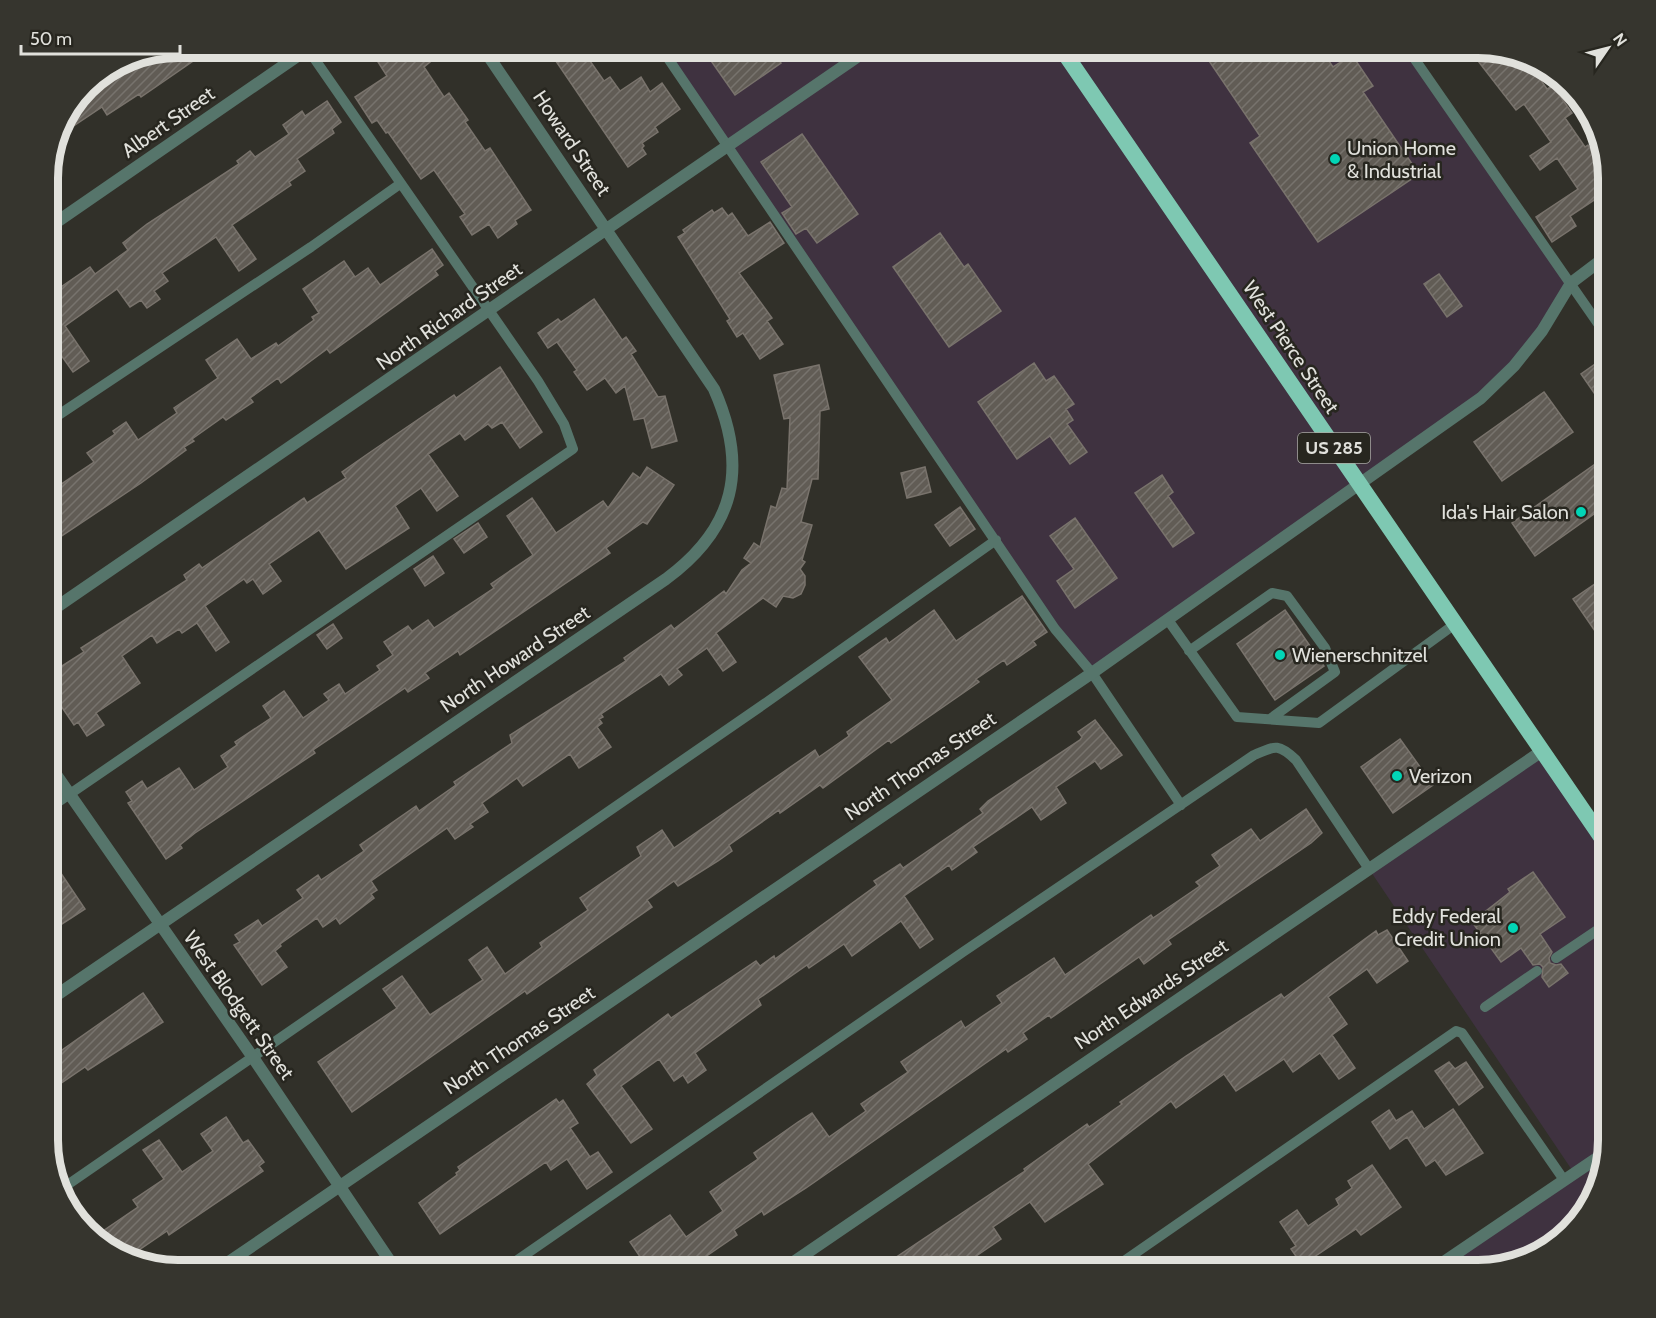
<svg xmlns="http://www.w3.org/2000/svg" width="1656" height="1318" font-family="Cabin,sans-serif">
<style>
.commercial{fill:#3f3240}
.building{fill:url(#building-hatch);stroke:#79736c;stroke-width:1.5}
.lines{fill:none;stroke-linecap:round;stroke-linejoin:round}
.service{stroke:#56756b;stroke-width:10}
.minor{stroke:#56756b;stroke-width:12}
.tertiary{stroke:#56756b;stroke-width:12}
.trunk{stroke:#7ec8b2;stroke-width:16}
.poi-dot{fill:#02d5b6;stroke:#27261f;stroke-width:2}
.labels{text-anchor:middle;stroke-width:5;stroke-linejoin:round;paint-order:stroke}
.shield{fill:#27261f;stroke:#a9a9a3;stroke-width:1.5}
.shield-label{font-size:18px;font-weight:bold;fill:#e1e1dc}
.street-label{font-size:20px;fill:#e1e1dc;stroke:#27261f}
.poi-label{font-size:20px;fill:#e1e1dc;stroke:#27261f;text-anchor:start}
.rim{fill:none;stroke:#e1e1dc;stroke-width:8}
</style>
<defs>
<pattern id="building-hatch" width="6" height="6" patternUnits="userSpaceOnUse" patternTransform="scale(1.5)"><rect width="6" height="6" fill="#615c55"/><path d="M-1 1l2-2M0 6l6-6M5 7l2-2" fill="none" stroke="#77736d"/></pattern>
</defs>
<rect width="100%" height="100%" fill="#313029"/>
<path class="commercial" d="M661,48H1407L1571,283L1542,331L1481,398L1092,673L1055,629Z
M1542,751L1608,847V1140L1598,1189L1576,1225L1535,1257L1477,1270H1432L1574,1173L1369,869Z"/>
<path class="building" d="M179,48H212L141,97L139,94L107,115L102,107L57,137L61,121L92,81L113,67L115,70L136,56Z
M398,48H421L430,62L424,67L444,97L449,93L468,120L465,122L485,151L490,148L531,210L515,220L517,224L498,238L489,224L472,235L460,217L465,214L434,170L421,179L388,132L386,133L377,120L372,123L355,97L387,76L378,62Z
M547,48H581L604,81L610,77L620,91L641,77L650,92L662,83L680,109L655,127L658,132L642,143L644,146L642,148L646,154L628,167Z
M702,48H770L781,63L735,95Z
M1215,48H1320L1333,67L1352,55L1373,86L1363,92L1419,174L1318,242L1250,143L1260,136L1205,55Z
M1468,48L1525,57L1547,89L1553,86L1572,113L1565,118L1585,147L1588,145L1600,164L1604,162L1608,191L1570,216L1576,226L1552,242L1536,217L1578,189L1557,158L1540,170L1530,156L1551,142L1524,104L1516,110Z
M327,101L341,122L332,129L334,133L297,159L305,171L289,182L291,185L232,225L256,259L239,271L216,237L162,273L168,281L154,291L160,299L147,308L141,300L130,307L117,289L65,326L89,361L73,372L56,348L48,354V296L90,267L95,274L128,250L123,243L147,224L239,164L237,161L250,151L255,157L289,134L283,125L302,111L305,116Z
M802,134L858,214L817,243L806,228L796,234L782,213L792,207L761,162Z
M722,208L728,216L732,213L748,236L770,222L784,243L739,273L772,318L767,321L783,344L760,359L743,333L737,337L727,321L730,319L678,237L685,233L683,230L712,210L714,213Z
M940,233L964,267L968,264L1001,311L949,347L893,267Z
M432,249L443,265L435,271L438,275L330,353L327,349L281,383L278,378L250,398L253,402L226,420L223,417L192,439L194,441L184,447L186,450L141,483L48,545V493L94,462L87,453L115,434L113,431L126,422L138,440L177,413L174,408L218,378L206,360L237,339L251,359L276,343L278,346L314,320L312,317L319,313L303,289L344,261L355,277L368,268L380,285Z
M1439,274L1462,306L1447,317L1424,284Z
M594,299L622,340L626,337L636,351L631,354L658,397L665,396L677,441L652,448L644,418L634,420L625,386L616,393L605,378L587,390L574,372L577,370L557,342L548,348L538,333L558,319L561,322Z
M1608,355V413L1581,374Z
M1034,363L1046,381L1054,376L1074,404L1066,409L1073,420L1067,424L1087,452L1070,464L1050,436L1017,459L978,402Z
M819,365L829,409L820,411L818,479H812L801,522L812,525L802,560L805,562L800,569L805,576V585L801,594L793,598L783,596L776,607L763,598L716,633L736,662L723,671L707,648L677,669L682,675L669,685L661,674L601,714L603,717L599,719L602,723L597,727L611,747L579,768L570,754L523,786L517,778L482,803L488,812L470,824L473,827L455,839L447,828L371,881L377,890L371,894L374,898L340,924L336,918L323,927L317,918L280,944L281,946L275,951L287,967L262,985L234,945L240,942L235,935L258,920L262,926L303,898L297,890L318,875L321,880L364,851L360,845L416,806L419,811L456,785L454,782L512,743L510,735L626,661L624,658L671,625L674,629L724,591L726,594L742,570L751,563L744,558L754,543L760,547L771,506L776,508L782,488L787,489L790,418L784,419L774,375Z
M500,367L542,432L520,448L502,422L492,428L488,424L465,440L460,433L428,454L458,496L437,511L421,488L395,506L409,528L346,569L319,530L269,564L281,581L263,594L253,579L247,583L244,579L205,606L229,642L216,651L197,623L182,633L179,629L157,643L152,635L122,656L140,683L96,713L104,725L87,736L78,722L74,725L48,687L59,679L54,671L84,652L81,648L187,580L184,575L199,564L202,568L304,498L307,503L346,478L342,472L369,453L454,395L456,398Z
M1544,392L1573,432L1502,481L1474,442Z
M1608,455V504L1535,556L1512,523Z
M647,467L674,485L647,524L643,522L606,548L610,553L460,655L458,651L425,673L429,678L408,692L405,688L313,750L315,753L195,833L180,845L182,848L166,859L128,803L132,801L126,792L142,781L147,789L179,768L194,790L228,767L221,756L237,745L235,742L271,718L263,706L284,691L303,718L329,700L324,694L339,684L345,694L380,670L377,666L393,655L384,642L408,626L412,631L428,620L434,628L494,588L491,584L533,555L507,516L532,498L556,533L603,501L608,508L633,473L640,478Z
M925,467L931,492L907,498L901,473Z
M1162,475L1173,492L1168,496L1194,533L1173,547L1135,493Z
M960,507L975,529L950,546L935,525Z
M1075,518L1117,578L1075,608L1057,581L1074,569L1050,536Z
M478,523L487,537L464,553L454,539Z
M433,556L444,573L425,586L414,569Z
M1608,575V627L1597,634L1573,599Z
M1022,596L1047,632L1033,641L1036,645L1007,665L1004,660L976,679L979,682L891,743L889,740L823,788L820,785L780,813L779,810L729,845L732,851L718,861L678,886L674,881L647,900L652,907L527,994L525,991L352,1112L318,1062L397,1008L383,989L402,976L430,1015L483,980L469,960L487,947L505,974L542,947L540,943L588,910L580,898L641,856L637,847L662,830L674,848L815,750L819,757L849,736L847,732L892,700L859,657L886,638L889,643L934,610L956,641Z
M1285,610L1324,666L1275,700L1237,644Z
M333,624L342,638L327,649L317,635Z
M1095,720L1122,755L1101,769L1095,761L1056,787L1066,803L1041,820L1032,807L973,847L977,852L952,870L949,865L904,896L933,939L920,948L901,921L852,956L844,944L809,968L807,965L758,999L761,1005L695,1053L706,1070L688,1083L683,1075L674,1081L659,1059L621,1086L652,1129L631,1143L587,1084L597,1075L594,1070L668,1014L671,1018L756,961L760,966L774,956L775,959L877,885L874,881L900,864L903,868L983,813L980,809L988,801L1080,740L1082,737L1078,732Z
M1400,739L1433,785L1393,813L1361,767Z
M1306,809L1322,833L1311,843L1168,940L1171,944L1144,964L1139,957L1051,1018L1049,1015L1023,1033L1027,1039L1008,1052L1006,1049L806,1188L764,1215L762,1211L734,1230L737,1235L686,1270H649L630,1242L670,1215L686,1237L723,1211L710,1192L758,1159L754,1153L798,1122L812,1113L829,1137L866,1111L861,1104L908,1072L901,1062L961,1021L965,1028L1002,1003L997,996L1054,958L1065,975L1151,915L1153,918L1200,886L1196,882L1220,866L1212,855L1251,829L1260,841Z
M48,854L85,909L48,933Z
M1533,872L1565,917L1540,934L1552,952L1549,958L1550,963L1556,965L1561,964L1568,973L1549,987L1542,977L1543,967L1540,964L1533,965L1521,948L1501,962L1472,922L1510,892L1508,889Z
M1387,930L1408,961L1377,983L1367,969L1328,997L1347,1024L1332,1035L1355,1068L1339,1079L1320,1053L1293,1072L1284,1059L1236,1091L1224,1074L1176,1108L1171,1101L1088,1164L1103,1184L1045,1222L1030,1202L993,1227L1001,1239L957,1269L947,1254L924,1270H877L1025,1171L1024,1169L1087,1124L1089,1127L1122,1104L1120,1102L1186,1056L1281,994L1284,998L1376,931L1378,935Z
M143,993L163,1022L88,1070L85,1067L48,1092V1060Z
M1449,1062L1455,1069L1466,1062L1483,1087L1459,1105L1435,1071Z
M556,1099L559,1103L563,1100L578,1123L570,1128L590,1157L598,1152L612,1172L587,1189L567,1159L551,1170L546,1162L440,1234L419,1203L457,1175L456,1173L460,1170L458,1167Z
M1453,1109L1483,1153L1446,1175L1435,1160L1426,1166L1407,1137L1390,1149L1372,1122L1389,1110L1396,1121L1412,1111L1424,1129Z
M226,1117L243,1143L248,1140L264,1162L259,1166L263,1171L169,1235L167,1231L127,1258L95,1239L101,1235L100,1233L138,1207L133,1200L164,1179L143,1150L159,1140L182,1172L213,1151L201,1134Z
M1372,1165L1401,1207L1361,1235L1356,1229L1302,1265L1291,1249L1296,1246L1280,1222L1297,1210L1308,1226L1339,1205L1336,1199L1352,1188L1348,1181Z"/>
<g class="lines">
<path class="service" d="M661,48L1055,629L1092,673L1181,805
M1407,48L1608,338
M48,422L311,247L400,184
M1168,620L1237,717L1319,723L1455,624
M1189,651L1272,593L1287,596L1325,648L1335,672L1270,719
M48,809L573,449L564,424L538,381L307,48
M1556,958L1608,923
M1485,1007L1537,971
M60,1190L767,702L996,540
M503,1270L963,952L1254,755C1275,746 1278,743 1296,760L1369,869
M1111,1270L1456,1031L1462,1033L1564,1180"/>
<path class="minor" d="M48,228L309,48
M48,613L870,48
M48,763L252,1056L396,1270
M48,1001L666,579C735,528 749,468 714,389L483,48
M217,1270L1092,673L1481,398L1514,366L1542,331L1571,283L1608,255
M782,1270L1542,751"/>
<path class="tertiary" d="M1432,1270L1606,1152"/>
<path class="trunk" d="M1061,48L1608,847"/>
</g>
<g class="poi-dot">
<circle cx="1335" cy="159" r="6"/>
<circle cx="1581" cy="512" r="6"/>
<circle cx="1280" cy="655" r="6"/>
<circle cx="1397" cy="776" r="6"/>
<circle cx="1513" cy="928" r="6"/>
</g>
<g class="labels">
<rect class="shield" x="1298" y="433" width="72" height="30" rx="4.5"/>
<g class="shield-label">
<text x="1334" y="454">US 285</text>
</g>
<g class="street-label">
<text transform="translate(168 122) rotate(-35)" y="7">Albert Street</text>
<text transform="translate(572 143) rotate(56)" y="7">Howard Street</text>
<text transform="translate(449 316) rotate(-35)" y="7">North Richard Street</text>
<text transform="translate(1291 347) rotate(56)" y="7">West Pierce Street</text>
<text transform="translate(515 659) rotate(-34)" y="7">North Howard Street</text>
<text transform="translate(920 766) rotate(-34)" y="7">North Thomas Street</text>
<text transform="translate(1151 994) rotate(-34)" y="7">North Edwards Street</text>
<text transform="translate(239 1005) rotate(55)" y="7">West Blodgett Street</text>
<text transform="translate(519 1040) rotate(-34)" y="7">North Thomas Street</text>
</g>
<g class="poi-label">
<text x="1347" y="155">Union Home<tspan x="1347" dy="23">&amp; Industrial</tspan></text>
<text x="1569" y="519" text-anchor="end">Ida's Hair Salon</text>
<text x="1292" y="662">Wienerschnitzel</text>
<text x="1409" y="783">Verizon</text>
<text x="1501" y="923" text-anchor="end">Eddy Federal<tspan x="1501" dy="23">Credit Union</tspan></text>
</g>
</g>
<path d="M0 0H1656V1318H0ZM178 58H1478A120 120 0 0 1 1598 178V1140A120 120 0 0 1 1478 1260H178A120 120 0 0 1 58 1140V178A120 120 0 0 1 178 58Z" fill="#36352e" fill-rule="evenodd"/>
<path class="rim" d="M178 58H1478A120 120 0 0 1 1598 178V1140A120 120 0 0 1 1478 1260H178A120 120 0 0 1 58 1140V178A120 120 0 0 1 178 58Z"/>
<g transform="translate(1608 48) rotate(55)" stroke="#27261f" stroke-width="4.5" paint-order="stroke">
<path d="M0-4.5L10 22L0 15L-10 22Z" fill="#e1e1dc"/>
<text y="-9" font-size="16" font-weight="bold" text-anchor="middle" fill="#e1e1dc">N</text>
</g>
<path d="M21 45v9h159v-9" fill="none" stroke="#e1e1dc" stroke-width="3"/>
<text x="30" y="45" font-size="18" fill="#e1e1dc" stroke="#27261f" stroke-width="4.5" paint-order="stroke">50 m</text>
</svg>
